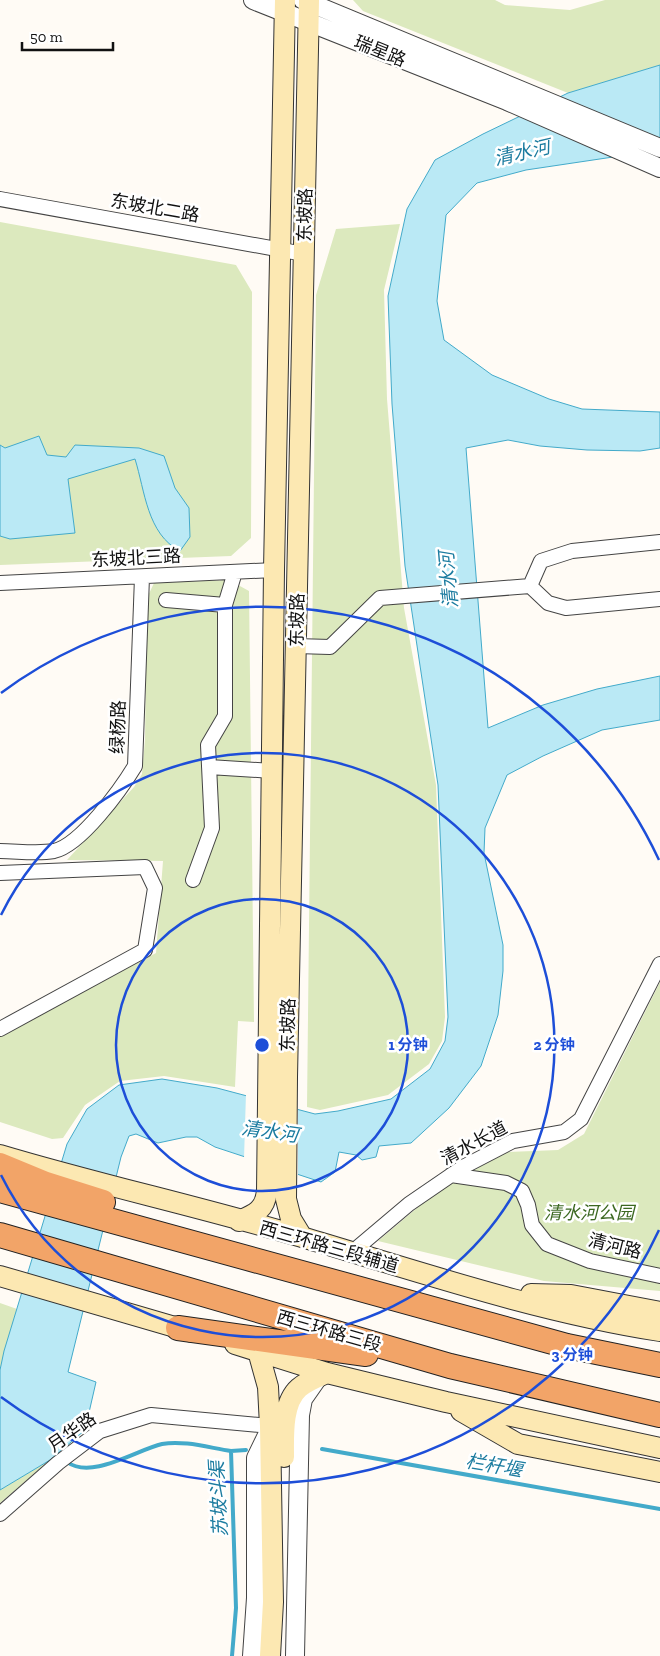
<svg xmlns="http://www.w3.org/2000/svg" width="660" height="1656" font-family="'Zilla Slab','Noto Sans SC',serif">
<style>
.green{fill:#dce9be}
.water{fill:#bae9f5;stroke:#43aaca}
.pier{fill:#fffbf5}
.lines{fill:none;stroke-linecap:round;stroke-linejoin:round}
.stream{stroke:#43aaca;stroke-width:4}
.minor-casing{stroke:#444;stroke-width:16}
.tertiary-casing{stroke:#444;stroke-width:20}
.secondary-casing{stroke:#333;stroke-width:22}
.trunk-casing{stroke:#222;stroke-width:26}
.minor{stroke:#fff;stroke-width:14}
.tertiary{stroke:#fff;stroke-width:18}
.secondary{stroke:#fce8b2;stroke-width:20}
.trunk{stroke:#f2a468;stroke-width:24}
.ring{fill:none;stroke:#1d4ed8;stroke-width:2.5}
.labels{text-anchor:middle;stroke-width:5;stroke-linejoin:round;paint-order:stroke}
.street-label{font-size:18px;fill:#111;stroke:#fff}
.park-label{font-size:18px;font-style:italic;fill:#3c6821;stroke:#fff}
.water-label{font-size:19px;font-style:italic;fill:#1c7ca0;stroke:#fff}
.centre{fill:#1d4ed8;stroke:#fff;stroke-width:2.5}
.ring-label{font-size:15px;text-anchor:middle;font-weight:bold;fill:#1d4ed8;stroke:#fff;stroke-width:5;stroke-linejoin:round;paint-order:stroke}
</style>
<rect width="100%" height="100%" fill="#fffbf5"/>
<path class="green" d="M353,0H495L505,5L570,10L605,0H660V65L568,93L363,11Z
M0,222L236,265L252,292L251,538L231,556L0,565Z
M400,224L384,290L387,399L404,608L436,785L445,1017L442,1041L429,1064L388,1095L320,1110L307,1107L316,295L336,229Z
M229,580L249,591L254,1022L238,1021L235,1087L164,1076L120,1081L85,1105L63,1138L52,1139L0,1122V1036L156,953L163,861L67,860L134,787L142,774L145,740L147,598L154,583Z
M660,982V1291L544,1281L378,1241L437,1191L506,1152L558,1150L584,1134Z
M0,1303L17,1309L0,1370Z
M50,1460L0,1503V1490Z"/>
<path class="water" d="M660,65V150L526,170L477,183L446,215L437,301L444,340L492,375L549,399L582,409L660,412V448L640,451L587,450L540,446L508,440L466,448L488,728L543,705L597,689L660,676V720L602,730L543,756L507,775L485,828L484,853L503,945V971L498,1015L481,1066L449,1108L411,1143L379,1146L376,1157L362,1160L356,1155L339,1152L335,1172L321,1182L215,1147L197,1137H186L158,1143L136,1134L129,1136L121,1157L68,1372L96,1382L85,1430L50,1460L0,1490V1370L4,1351L67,1144L87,1109L119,1085L162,1079L217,1088L315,1114L338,1111L391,1099L430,1069L445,1041L448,1017L438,785L405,566L392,404L388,296L407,209L435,160L483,134L568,93Z
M39,436L47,455L66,457L75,445L139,448L164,456L175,488L189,508L190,537L180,551C147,534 145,491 135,459L68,479L75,533L10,539L0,536V445L5,448Z"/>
<path class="pier" d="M246,1093L298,1107V1177L244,1159Z"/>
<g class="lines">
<path class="stream" d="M322,1449L660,1509
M231,1451L246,1450
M67,1462C92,1480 136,1450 162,1444C184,1440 210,1448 231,1451L236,1608L232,1656"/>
<g class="minor-casing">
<path id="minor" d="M0,199L304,254
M0,583L274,570
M530,586L541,561L572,551L660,542
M166,600L225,605
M296,646L330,647L380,598L530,586L548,603L566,608L660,599
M209,767L272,771
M0,851C17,851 37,854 54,851C81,845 121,789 135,766L142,577
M0,873L145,867L155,888L145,950L0,1029
M193,880L212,828L208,745L225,716V605L235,572
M451,1175L506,1183L522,1191L528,1205L532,1225L547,1244L590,1261L660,1276
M351,1253L409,1204L463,1167L513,1141L564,1132L581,1119L660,964
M0,1514L58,1463L100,1431L151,1415L270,1426"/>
</g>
<g class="tertiary-casing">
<path id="tertiary" d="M253,0L507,101L660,168
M303,0L660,148
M252,1656L256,1598V1458L270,1429
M295,1656L300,1415L303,1399L317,1379"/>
</g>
<g class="secondary-casing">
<path id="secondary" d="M0,1155C100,1185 202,1207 302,1237C420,1272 538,1312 660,1331
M239,1221C255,1214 265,1210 267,1191L274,570L285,0
M302,1237L291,1219L286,1199L287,1077L309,0
M0,1276L192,1332
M531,1294L571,1295L660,1312
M235,1344L327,1373L446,1402L660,1448
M258,1351L268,1387L270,1426L273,1602L270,1656
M461,1411L518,1444L660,1472
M284,1457C284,1436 282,1403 299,1388C307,1381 318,1377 327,1373"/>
</g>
<g class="trunk-casing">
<path id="trunk" d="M0,1165L46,1184L103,1202
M0,1190L567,1346L660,1365
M0,1235L450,1366L660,1415
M178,1328L366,1354"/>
</g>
<use href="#minor" class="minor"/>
<use href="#tertiary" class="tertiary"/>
<use href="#secondary" class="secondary"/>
<use href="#trunk" class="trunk"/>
</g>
<g class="ring">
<circle cx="262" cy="1045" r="146"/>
<path d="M1 915A292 292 0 1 1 1 1175"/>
<path d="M659 1230A438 438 0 0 1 1 1397M1 693A438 438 0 0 1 659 860"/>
</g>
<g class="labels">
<g class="street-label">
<text transform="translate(380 51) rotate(22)" y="6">瑞星路</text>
<text transform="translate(155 208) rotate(10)" y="6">东坡北二路</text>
<text transform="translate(305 215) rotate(-89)" y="6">东坡路</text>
<text transform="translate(136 558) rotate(-3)" y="6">东坡北三路</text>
<text transform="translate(297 620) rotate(-89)" y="6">东坡路</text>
<text transform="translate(118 727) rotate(-88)" y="6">绿杨路</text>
<text transform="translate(288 1025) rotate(-89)" y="6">东坡路</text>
<text transform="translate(474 1143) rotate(-28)" y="6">清水长道</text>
<text transform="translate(615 1246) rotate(14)" y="6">清河路</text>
<text transform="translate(329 1247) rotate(16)" y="6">西三环路三段辅道</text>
<text transform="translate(329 1331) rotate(16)" y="6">西三环路三段</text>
<text transform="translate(72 1432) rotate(-35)" y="6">月华路</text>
</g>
<g class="park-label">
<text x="589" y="1219">清水河公园</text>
</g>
<g class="water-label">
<text transform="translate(522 152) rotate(-13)" y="7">清水河</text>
<text transform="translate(448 580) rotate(-95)" y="7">清水河</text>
<text transform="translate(270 1131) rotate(8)" y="7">清水河</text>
<text transform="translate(494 1465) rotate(10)" y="7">栏杆堰</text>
<text transform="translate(218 1499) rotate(-93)" y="7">苏坡斗渠</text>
</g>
</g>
<circle cx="262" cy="1045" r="8" class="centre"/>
<g class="ring-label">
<text x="408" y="1050">1 分钟</text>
<text x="554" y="1050">2 分钟</text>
<text x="572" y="1360">3 分钟</text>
</g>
<path d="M22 42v8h91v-8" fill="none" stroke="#111111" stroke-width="2.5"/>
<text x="30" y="42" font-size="15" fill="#111111" stroke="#ffffff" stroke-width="4" paint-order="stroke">50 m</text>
</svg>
